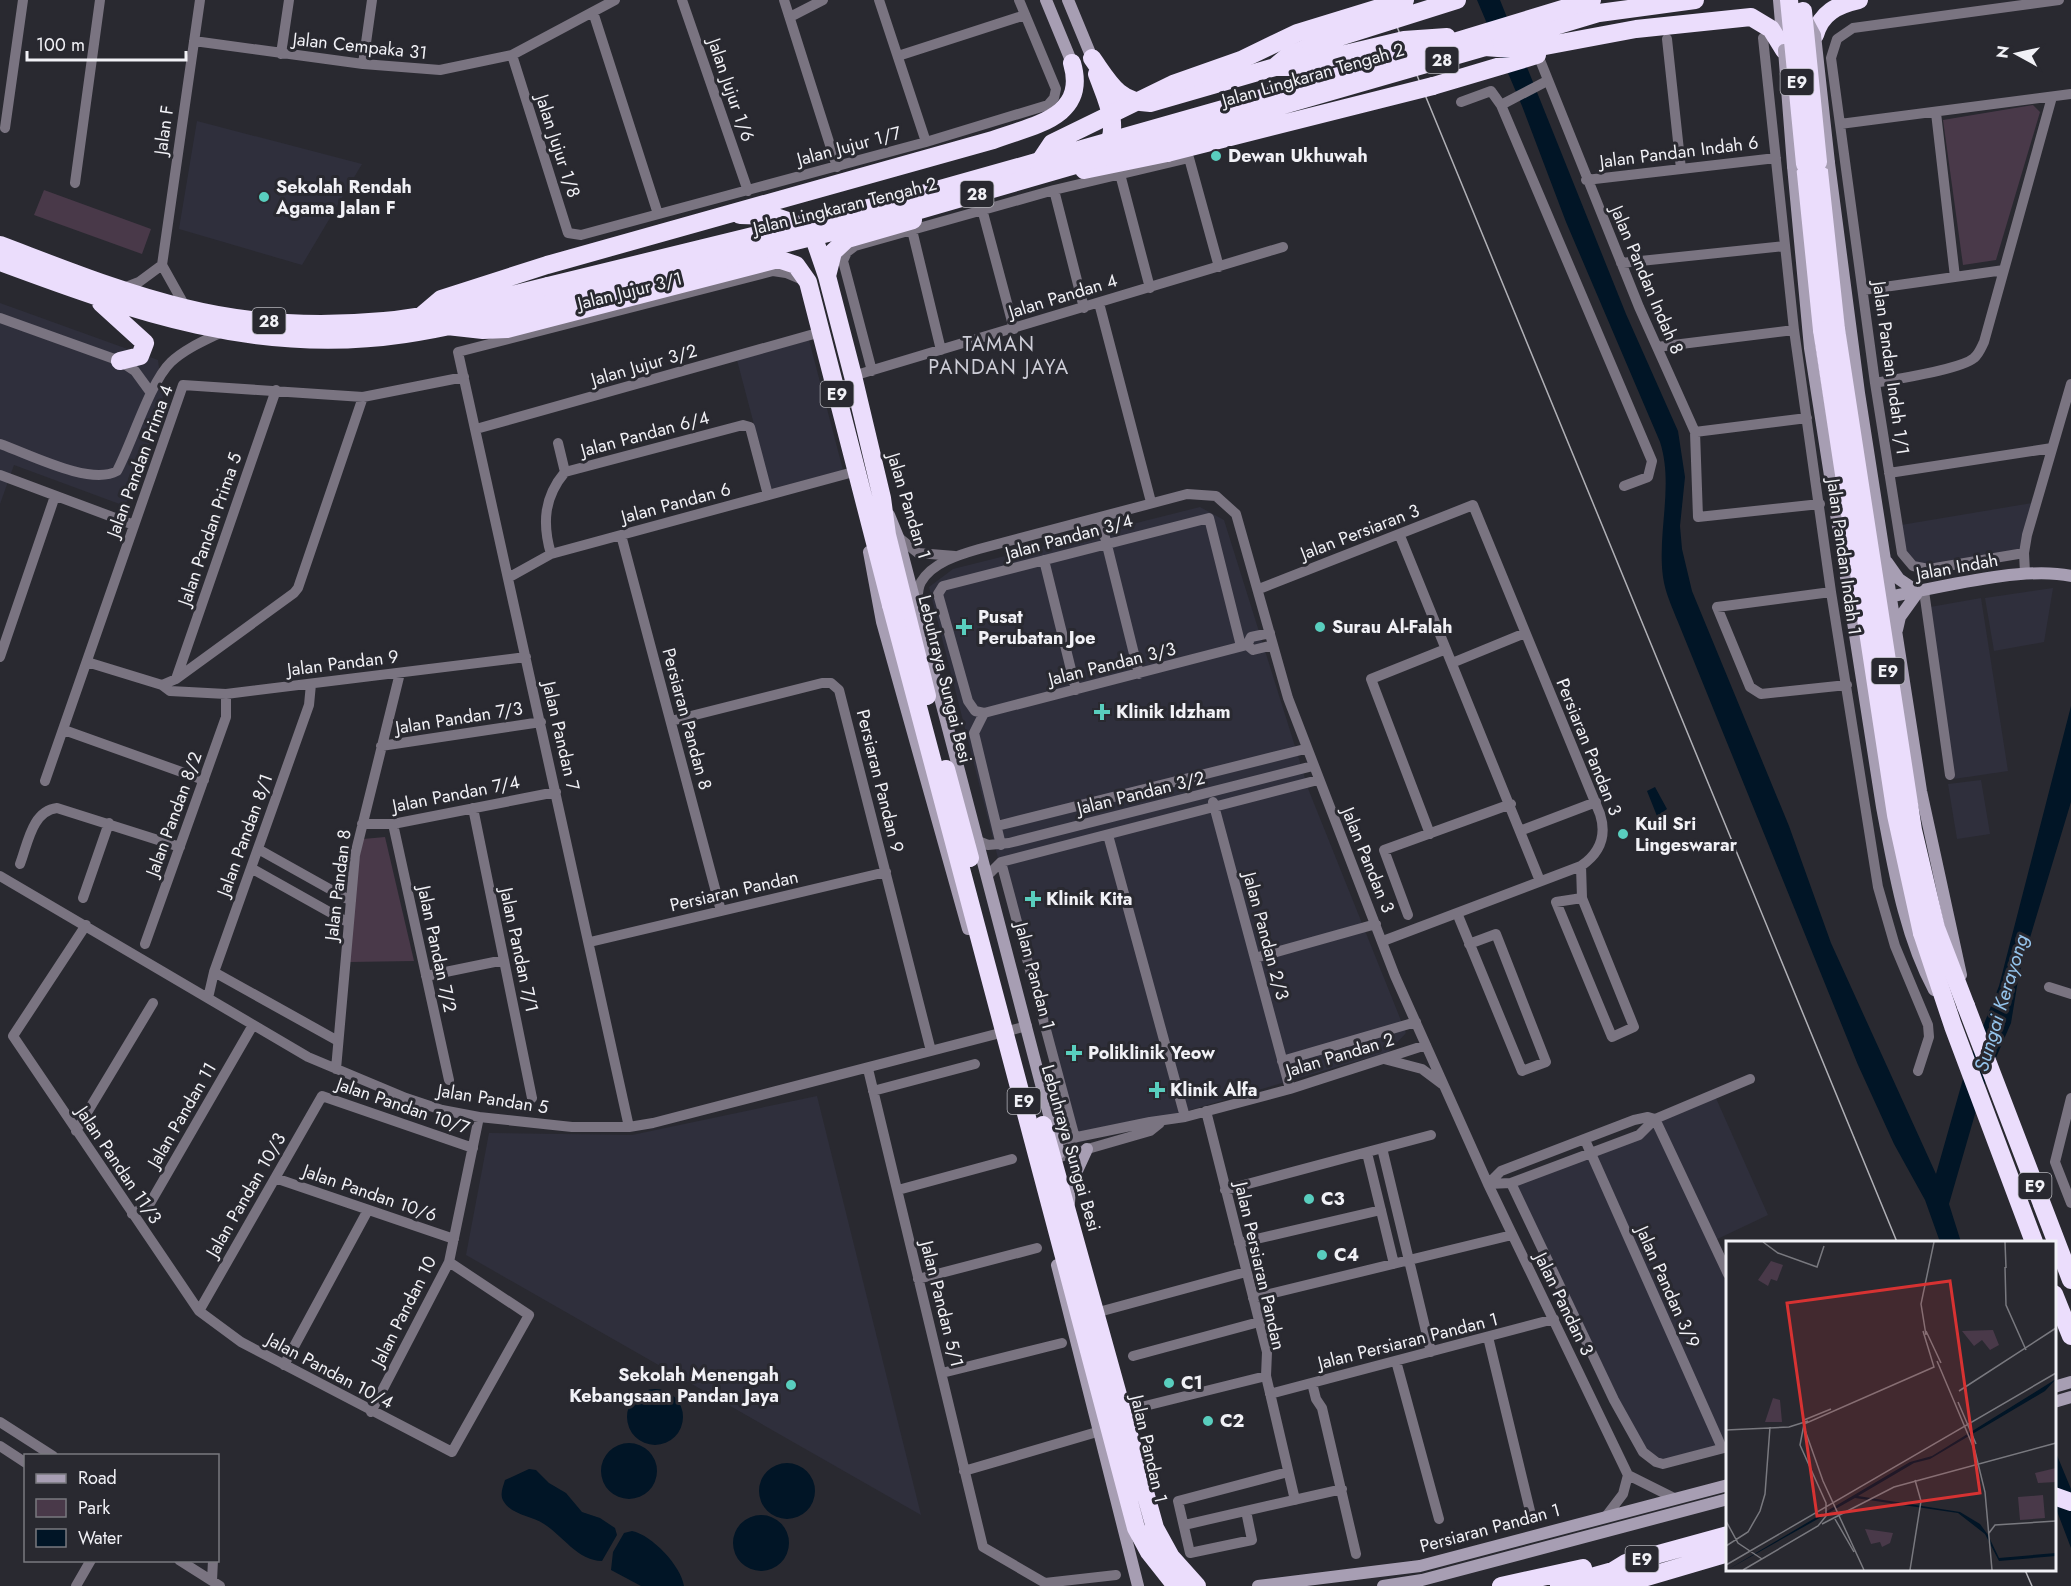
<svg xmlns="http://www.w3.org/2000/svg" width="2071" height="1586" font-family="Jost,sans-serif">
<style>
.built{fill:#2f2f3c}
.green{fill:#493949}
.water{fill:#011526}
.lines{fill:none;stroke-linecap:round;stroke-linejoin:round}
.street{stroke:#7a7481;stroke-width:10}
.secondary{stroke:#a79eb3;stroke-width:12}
.highway{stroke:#ebddfc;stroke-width:18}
.tram{stroke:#b0b0b6;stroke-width:1.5}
.secondary-bridge{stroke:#a79eb3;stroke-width:12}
.highway-bridge{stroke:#ebddfc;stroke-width:18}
.poi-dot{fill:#59cebe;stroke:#292930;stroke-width:2}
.labels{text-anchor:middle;stroke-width:6;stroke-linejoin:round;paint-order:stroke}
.shield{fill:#292930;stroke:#b5b5bb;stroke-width:1.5}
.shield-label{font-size:16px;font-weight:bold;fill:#f1f1f6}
.street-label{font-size:18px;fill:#f1f1f6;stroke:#292930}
.poi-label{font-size:18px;font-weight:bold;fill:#f1f1f6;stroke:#292930;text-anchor:start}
.neighbourhood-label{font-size:20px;letter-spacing:1.5px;fill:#cdcdd7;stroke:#292930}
.water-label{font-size:20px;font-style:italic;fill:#95c4ec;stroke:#292930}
.inset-road{fill:none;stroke:#79797f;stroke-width:1.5}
.view{fill:#d73232;fill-opacity:0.15;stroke:#d73232;stroke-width:3}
.inset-edge{fill:none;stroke:#f1f1f6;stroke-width:3}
</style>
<rect width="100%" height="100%" fill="#292930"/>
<path class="built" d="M197,121L362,164L302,265L179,229Z
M0,303L158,360L164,406L125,506L14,465L0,504Z
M809,340L843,470L771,489L737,360Z
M2032,503L2020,549L1928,565H1918L1906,552L1901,525Z
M1200,507L1224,520L1309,791L1406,1033L1388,1052L1071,1145L929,587L953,569Z
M2053,588L2044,642L1994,651L1985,598Z
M1981,598L2008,771L1954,779L1930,607Z
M1981,780L1990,834L1957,839L1948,784Z
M817,1096L921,1515L466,1255L489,1133L632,1135Z
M1715,1096L1768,1215L1709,1243L1727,1284V1443L1662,1460L1646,1449L1616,1396L1516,1186Z"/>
<path class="green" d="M2033,105L2040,112L1996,260L1963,265L1943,120Z
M44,190L151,229L142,254L34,215Z
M385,837L414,961L349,962L359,859L363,839Z"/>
<path class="water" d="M1477,0H1500L1626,314L1678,431L1685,477L1680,526L1682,549L1692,591L1789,826L1831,943L1936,1174L1965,1072L1999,986L2071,706V802L2019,974L2011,1023L1982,1090L1949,1204L1961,1242H1940L1925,1200L1894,1144L1858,1065L1678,622C1672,607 1665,592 1663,577C1657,532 1674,486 1660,442L1566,222L1522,106Z
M1655,787L1667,809L1657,816L1647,791Z
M627 1417a28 28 0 1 1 56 0a28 28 0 1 1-56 0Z
M601 1471a28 28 0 1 1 56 0a28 28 0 1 1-56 0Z
M2054,1448L2071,1489V1548L2055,1506Z
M759 1491a28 28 0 1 1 56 0a28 28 0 1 1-56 0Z
M529,1469L536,1470L549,1483L566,1493L582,1512L600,1518L615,1528L617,1535L602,1561C578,1561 562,1535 544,1524C532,1516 512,1515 504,1502C499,1495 503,1487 505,1480Z
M733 1543a28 28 0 1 1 56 0a28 28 0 1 1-56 0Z
M632,1531C652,1535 681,1566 684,1586H641L611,1570L613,1552L624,1533Z"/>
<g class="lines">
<path class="street" d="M682,0L748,191
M784,0L837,167
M879,0L926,142
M593,12L658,214
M790,17L823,0
M1763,38L1794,330L1831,592L1878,887L1895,946L1928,1025L1929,1037L1918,1071
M1667,39L1681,169
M194,41L363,64L440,70L512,55L615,0
M281,54L289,0
M512,55L568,233L581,235L926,142L1048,105L1054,98L1056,89L1019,0
M898,56L1025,15
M1540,60L1639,307L1695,432L1698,517L1820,504
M363,64L372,0
M1461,102L1491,91L1501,105L1652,461L1648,477L1624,486
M1501,105L1547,81
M1936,113L1955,277
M1840,124L2071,94
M5,128L23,0
M1120,174L1150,288
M1586,180L1776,158
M75,183L100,0
M1054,190L1084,308
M982,209L1014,329
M912,230L941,350
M1621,263L1785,246
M121,289L139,282L162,265
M1863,290L2004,270
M1099,303L1151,502
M186,308L162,265L200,0
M0,318L120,361L135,371L151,393
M1657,347L1794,330
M872,371L843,261L847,252L855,246L1054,190L1189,158L1219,267
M853,376L1283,247
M1875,383C1895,379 1960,370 1974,358C1979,354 1981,348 1984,342L2052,97
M476,429L821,332
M1695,432L1807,418
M558,443L565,472
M0,444C29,454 90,486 117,471C132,443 150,382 171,362C186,348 206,340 224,331
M1889,473L2052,448
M0,475L134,525
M1100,517L1139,674
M621,535L721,911
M1400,536L1540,881
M898,537L918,553L955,556
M2024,553L1929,569L1913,566L1902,553L1875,383L1831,58L1837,39L1853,28L2059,0
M551,554C542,523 544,497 565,472L743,425L750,427L768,495
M1044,560L1076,690
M2025,573L2024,553L2027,535L2071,384
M508,578L551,554L857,471
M1259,589L1473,505L1600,814C1607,836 1600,853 1581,866L1383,941
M1924,591L1950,775
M1831,592L1717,607L1750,687L1761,694L1847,685
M917,606C918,599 917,589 921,582C932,563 958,555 979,549L1187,494L1216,496L1236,514L1288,698L1395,976L1488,1184L1628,1475L1623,1494L1607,1515
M1247,645L1253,650L1273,645
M1241,646L1209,518L943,586L938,594L968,701L975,711L984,713L1247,645L1251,637L1270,633
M0,657L55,496
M87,662L162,685L176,679L294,593L298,588L363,397
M1452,663L1525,633
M176,679L276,390
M162,685L170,691L226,694L526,657
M984,713L974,733L1001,845
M671,721L822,683H831L839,690L931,1051
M64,730L204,780
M381,746L541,722
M45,781L183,385L363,397L464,377
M1213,802L1290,1089
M473,808L532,1098
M362,824H393L556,792
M393,824L449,1080
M997,826L1305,749
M1520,831L1596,802
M1430,834L1371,679L1446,649
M1108,835L1185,1117
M978,841L988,845L1009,843L1313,766
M258,849L351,901
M1001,862L1075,1138
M20,864C28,843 32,811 57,808L180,847
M1581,866L1582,898
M251,868L349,923
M0,876L308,1057L406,1098L442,1110L479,1117L572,1127H629L653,1123L1027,1026
M987,876L1001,862L1318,780
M83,898L109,823
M1582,898L1634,1027L1612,1037L1556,902Z
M1457,913L1522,1071L1546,1062L1496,934L1469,944
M1408,915L1384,850L1511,804
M86,925L13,1036L199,1311L241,1342L452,1452L529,1315L449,1262
M590,942L886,872
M145,944L226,717V694
M1255,958L1376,924
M214,972L338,1041
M426,976L504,960
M2049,987L2071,994
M208,998L214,972L309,705L311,684
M1384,1059L1422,1069L1442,1084
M1282,1061L1416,1022
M336,1069L355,855L400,673
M868,1069L983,1547L1045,1583L1116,1575
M873,1091L975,1064
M2071,1098L2055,1162L2071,1203
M1206,1111L1267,1352L1266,1376L1295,1500
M1655,1119L1728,1274
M629,1127L458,352L773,271L786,273L805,281
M76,1131L153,1003
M1585,1140L1722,1448
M1048,1143L1150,1122L1185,1117L1290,1089L1426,1045
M1382,1148L1431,1352
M1367,1153L1394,1264
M1053,1159L1150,1131L1160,1123
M275,1178L454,1239
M1511,1183L1614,1400L1643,1452L1656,1462L1663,1464L1728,1447
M1488,1184L1511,1183L1639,1135L1655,1119L1750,1079
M1488,1184L1501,1171L1634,1120L1648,1117L1655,1119
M898,1190L1012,1159
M1225,1190L1431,1135
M132,1214L149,1205L253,1025
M1239,1243L1381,1210
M918,1279L1037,1248
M1253,1298L1512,1235
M199,1311L322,1096L473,1148
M1095,1313L1246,1272
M1488,1337L1531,1515
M1133,1356L1259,1322
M1396,1361L1439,1519
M284,1365L368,1210
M942,1373L1062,1343
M1312,1383L1316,1399L1322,1408L1356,1554
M1270,1394L1554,1319
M1145,1406L1266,1376
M371,1412L449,1262L479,1117
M0,1422L53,1456
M0,1446L26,1463
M964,1471L1097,1432
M1628,1475L1674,1498
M1246,1511L1252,1540L1190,1553L1178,1501L1288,1472
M1184,1525L1342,1489
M179,1560L220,1586
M212,1581L213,1560
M76,1586L91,1560"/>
<path class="secondary" d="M1046,0L1072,63
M1068,0L1092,58
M1779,0L1783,46
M1829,163L1859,393L1921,791L1961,975
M1793,166L1810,348L1882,807C1894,869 1904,934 1934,990
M889,515L898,537L1059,1153
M869,552L882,622L968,929
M1887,562L1899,579L1918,592
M1883,598C1934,589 2023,565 2071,576
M1897,630L1900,617L1918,592
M1069,1203L1070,1186L1087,1149
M1057,1265L1138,1586
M2054,1387L2071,1382
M2054,1402L2071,1397
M1258,1586L1420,1566L1728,1485
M1383,1586L1422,1580L1728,1499"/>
<path class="highway" d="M1815,35C1821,13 1837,5 1859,0
M1495,44L1599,13L1695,0
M1485,47L1524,50L1636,29L1751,17L1771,29L1784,50
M1092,58C1109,82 1118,102 1150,103L1275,67H1291L1316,61
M1276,66L1288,56L1311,46
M1097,74C1106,99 1122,128 1104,152
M1433,86L1537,55
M1818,162L1836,329
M1805,164L1822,330
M1084,170L1167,153
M905,199L1040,161
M740,215L773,216L788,221L802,228L815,241L827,276L853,376L882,498L887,535L927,696
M0,245C61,268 122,293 185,308C249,324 318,327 384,321C440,316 494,299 548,286
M0,262C135,312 258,356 405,334C454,327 503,313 552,301
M827,276L833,252L847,239L913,220
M101,303L145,343L140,356L120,361
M421,316L441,299L547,265L993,140C1033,125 1088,118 1072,63
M447,326L483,330L507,329L778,259L796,265L808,282L891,605
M1922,933L1953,1026L2034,1242
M1966,1006L2071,1280
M2054,1294L2071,1336
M2054,1496L2071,1502
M1501,1586L1583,1568
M1559,1586L1613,1571L1626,1563L1728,1535
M1601,1586L1640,1579L1728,1553"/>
<path class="tram" d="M1386,0L1897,1242
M2025,1570L2032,1586"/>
<path class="secondary-bridge" d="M1807,20L1815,35L1829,163
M1784,50L1793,166"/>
<path class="highway-bridge" d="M1789,0L1805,164
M1803,11L1818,162
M1311,46L1457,0
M1316,61L1404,40L1447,37
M1167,153L1433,86
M1040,161L1395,60L1592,0
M1040,161L1052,143L1173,84L1241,60L1297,33L1405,0
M548,286L905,199
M552,301L909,213L1485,47
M1836,329L1913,830L1936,928L1966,1006
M1822,330L1896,815L1922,933
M891,605L1136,1528L1149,1552L1176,1586
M946,769L970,858
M1043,1125L1155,1528L1171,1557L1197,1586"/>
</g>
<g class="poi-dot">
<circle cx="1216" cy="156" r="6"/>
<circle cx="264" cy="197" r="6"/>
<path d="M961 618h6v6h6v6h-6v6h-6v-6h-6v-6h6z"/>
<circle cx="1320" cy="627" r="6"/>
<path d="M1099 703h6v6h6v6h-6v6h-6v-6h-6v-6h6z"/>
<circle cx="1623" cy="834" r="6"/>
<path d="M1030 890h6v6h6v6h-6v6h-6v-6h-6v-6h6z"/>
<path d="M1071 1044h6v6h6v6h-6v6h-6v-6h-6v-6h6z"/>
<path d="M1154 1081h6v6h6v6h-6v6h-6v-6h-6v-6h6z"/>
<circle cx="1309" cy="1199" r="6"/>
<circle cx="1322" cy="1255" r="6"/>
<circle cx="1169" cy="1383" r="6"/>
<circle cx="791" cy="1385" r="6"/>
<circle cx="1208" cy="1421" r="6"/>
</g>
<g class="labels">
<g class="shield">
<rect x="1425.5" y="47" width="33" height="26" rx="4.5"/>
<rect x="1780.5" y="69" width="33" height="26" rx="4.5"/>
<rect x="960.5" y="181" width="33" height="26" rx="4.5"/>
<rect x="252.5" y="308" width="33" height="26" rx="4.5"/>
<rect x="820.5" y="381" width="33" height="26" rx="4.5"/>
<rect x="1871.5" y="658" width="33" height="26" rx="4.5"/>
<rect x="1007.5" y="1088" width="33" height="26" rx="4.5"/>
<rect x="2018.5" y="1173" width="33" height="26" rx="4.5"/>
<rect x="1625.5" y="1546" width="33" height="26" rx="4.5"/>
</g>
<g class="shield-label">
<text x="1442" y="66">28</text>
<text x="1797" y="88">E9</text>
<text x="977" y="200">28</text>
<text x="269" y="327">28</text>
<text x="837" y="400">E9</text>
<text x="1888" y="677">E9</text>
<text x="1024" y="1107">E9</text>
<text x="2035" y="1192">E9</text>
<text x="1642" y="1565">E9</text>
</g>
<g class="street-label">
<text transform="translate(360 46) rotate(6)" y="6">Jalan Cempaka 31</text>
<text transform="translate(1313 75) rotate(-16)" y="6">Jalan Lingkaran Tengah 2</text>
<text transform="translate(731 90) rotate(71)" y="6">Jalan Jujur 1/6</text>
<text transform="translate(164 130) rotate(-82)" y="6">Jalan F</text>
<text transform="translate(558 146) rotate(72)" y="6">Jalan Jujur 1/8</text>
<text transform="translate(849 146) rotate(-15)" y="6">Jalan Jujur 1/7</text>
<text transform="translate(1679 152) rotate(-7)" y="6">Jalan Pandan Indah 6</text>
<text transform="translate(845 206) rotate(-14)" y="6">Jalan Lingkaran Tengah 2</text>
<text transform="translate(1647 280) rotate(67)" y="6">Jalan Pandan Indah 8</text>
<text transform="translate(630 291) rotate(-14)" y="6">Jalan Jujur 3/1</text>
<text transform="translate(1063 296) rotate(-17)" y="6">Jalan Pandan 4</text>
<text transform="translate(644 365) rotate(-16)" y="6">Jalan Jujur 3/2</text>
<text transform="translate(1891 368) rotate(82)" y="6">Jalan Pandan Indah 1/1</text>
<text transform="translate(645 434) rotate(-15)" y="6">Jalan Pandan 6/4</text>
<text transform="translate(140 461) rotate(-70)" y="6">Jalan Pandan Prima 4</text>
<text transform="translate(676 503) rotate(-15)" y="6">Jalan Pandan 6</text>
<text transform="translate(909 506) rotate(73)" y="6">Jalan Pandan 1</text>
<text transform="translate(210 529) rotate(-71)" y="6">Jalan Pandan Prima 5</text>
<text transform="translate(1360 532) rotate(-21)" y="6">Jalan Persiaran 3</text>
<text transform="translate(1069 537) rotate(-15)" y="6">Jalan Pandan 3/4</text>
<text transform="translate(1844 557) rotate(82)" y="6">Jalan Pandan Indah 1</text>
<text transform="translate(1957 567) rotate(-10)" y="6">Jalan Indah</text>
<text transform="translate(343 663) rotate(-7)" y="6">Jalan Pandan 9</text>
<text transform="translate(1112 664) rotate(-14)" y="6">Jalan Pandan 3/3</text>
<text transform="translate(945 679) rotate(76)" y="6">Lebuhraya Sungai Besi</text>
<text transform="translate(459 718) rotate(-9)" y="6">Jalan Pandan 7/3</text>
<text transform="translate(687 719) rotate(75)" y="6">Persiaran Pandan 8</text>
<text transform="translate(561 736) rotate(77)" y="6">Jalan Pandan 7</text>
<text transform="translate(1589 747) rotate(68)" y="6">Persiaran Pandan 3</text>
<text transform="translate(880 781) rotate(76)" y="6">Persiaran Pandan 9</text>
<text transform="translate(1141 793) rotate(-14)" y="6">Jalan Pandan 3/2</text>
<text transform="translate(456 794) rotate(-11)" y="6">Jalan Pandan 7/4</text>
<text transform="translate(174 814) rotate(-70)" y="6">Jalan Pandan 8/2</text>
<text transform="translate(245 835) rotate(-70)" y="6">Jalan Pandan 8/1</text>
<text transform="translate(1368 860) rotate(68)" y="6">Jalan Pandan 3</text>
<text transform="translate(338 885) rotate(-83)" y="6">Jalan Pandan 8</text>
<text transform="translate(734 891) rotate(-13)" y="6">Persiaran Pandan</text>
<text transform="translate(1266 936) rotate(75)" y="6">Jalan Pandan 2/3</text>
<text transform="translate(437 949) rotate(78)" y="6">Jalan Pandan 7/2</text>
<text transform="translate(519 950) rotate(78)" y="6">Jalan Pandan 7/1</text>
<text transform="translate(1035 976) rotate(75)" y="6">Jalan Pandan 1</text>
<text transform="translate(1340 1055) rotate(-17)" y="6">Jalan Pandan 2</text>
<text transform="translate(493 1099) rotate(9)" y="6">Jalan Pandan 5</text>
<text transform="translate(403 1106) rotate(19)" y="6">Jalan Pandan 10/7</text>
<text transform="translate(182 1115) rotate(-60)" y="6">Jalan Pandan 11</text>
<text transform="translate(1071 1148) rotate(74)" y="6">Lebuhraya Sungai Besi</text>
<text transform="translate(119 1165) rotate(56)" y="6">Jalan Pandan 11/3</text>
<text transform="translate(370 1193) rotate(19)" y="6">Jalan Pandan 10/6</text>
<text transform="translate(246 1195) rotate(-60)" y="6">Jalan Pandan 10/3</text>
<text transform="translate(1260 1266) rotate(77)" y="6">Jalan Persiaran Pandan</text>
<text transform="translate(1668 1287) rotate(66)" y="6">Jalan Pandan 3/9</text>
<text transform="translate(942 1304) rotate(76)" y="6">Jalan Pandan 5/1</text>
<text transform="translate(1564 1304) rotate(64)" y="6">Jalan Pandan 3</text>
<text transform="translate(404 1311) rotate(-63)" y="6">Jalan Pandan 10</text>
<text transform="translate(1408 1341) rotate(-14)" y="6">Jalan Persiaran Pandan 1</text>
<text transform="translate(330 1371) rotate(28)" y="6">Jalan Pandan 10/4</text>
<text transform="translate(1149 1449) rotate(77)" y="6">Jalan Pandan 1</text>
<text transform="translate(1490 1528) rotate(-15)" y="6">Persiaran Pandan 1</text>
</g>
<g class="poi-label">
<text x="1228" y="162">Dewan Ukhuwah</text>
<text x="276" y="193">Sekolah Rendah<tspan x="276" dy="21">Agama Jalan F</tspan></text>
<text x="978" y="623">Pusat<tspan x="978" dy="21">Perubatan Joe</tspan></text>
<text x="1332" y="633">Surau Al-Falah</text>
<text x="1116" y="718">Klinik Idzham</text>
<text x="1635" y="830">Kuil Sri<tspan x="1635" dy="21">Lingeswarar</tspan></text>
<text x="1046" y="905">Klinik Kita</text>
<text x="1088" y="1059">Poliklinik Yeow</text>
<text x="1170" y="1096">Klinik Alfa</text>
<text x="1321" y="1205">C3</text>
<text x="1334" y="1261">C4</text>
<text x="779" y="1381" text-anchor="end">Sekolah Menengah<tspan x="779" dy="21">Kebangsaan Pandan Jaya</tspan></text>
<text x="1181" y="1389">C1</text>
<text x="1220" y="1427">C2</text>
</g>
<g class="neighbourhood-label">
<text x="999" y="351">TAMAN<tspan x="999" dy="23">PANDAN JAYA</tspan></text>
</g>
<g class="water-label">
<text transform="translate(2001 1003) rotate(-73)" y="7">Sungai Kerayong</text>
</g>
</g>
<g transform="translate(1726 1241)">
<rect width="330" height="330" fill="#292930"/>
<path d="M45,20L57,24L51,40L45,38L42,45L32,39ZM267,89L273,104L264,109L256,99L248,105L236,90ZM47,157L54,159L56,181H39ZM330,227V241L312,242L309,232ZM317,254L319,277L294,279L292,256ZM139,288L167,292L164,302L156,306L154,301L145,303Z" fill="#493949"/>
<path d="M330,138L319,150L204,218L188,222L132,255L234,271L254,283L262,294L273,317L330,312V315L273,320L259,293L232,272L129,257L1,329L184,221L206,215Z" fill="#011526"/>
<path class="inset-road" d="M37,1L52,12L91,26L98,5M279,1L280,27M279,26L280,64L300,109M200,90L215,122M200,94L195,63L208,1M211,120L249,210L259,251L266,329M233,150L330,87M232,161L250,203M78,179L105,168M0,189L63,186L82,180M79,189L97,240L138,329M109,278L128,311M0,280L12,302L36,318M96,283L168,246L330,202M263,292L269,284L330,280M0,305L22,291L34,270L39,253L44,186M0,324L330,132M17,329L92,285L100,275V262L74,204L78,183L208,126L197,90M184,329L195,260L189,239"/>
<path class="view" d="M224,40L254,252L91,275L61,62Z"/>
<rect width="330" height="330" class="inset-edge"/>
</g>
<rect x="24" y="1454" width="195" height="108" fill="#292930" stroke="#79797f" stroke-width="1.5"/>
<rect x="36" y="1474" width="30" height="9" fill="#a79eb3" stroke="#79797f" stroke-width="1.5"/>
<text x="78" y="1484" font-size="18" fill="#f1f1f6">Road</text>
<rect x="36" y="1499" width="30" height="18" fill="#493949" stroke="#79797f" stroke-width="1.5"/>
<text x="78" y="1514" font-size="18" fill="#f1f1f6">Park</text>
<rect x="36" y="1529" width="30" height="18" fill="#011526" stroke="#79797f" stroke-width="1.5"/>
<text x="78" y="1544" font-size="18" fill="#f1f1f6">Water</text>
<g transform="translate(2017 54) rotate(278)" stroke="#292930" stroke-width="4.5" paint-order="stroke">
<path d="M0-4.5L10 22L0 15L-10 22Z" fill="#f1f1f6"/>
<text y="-9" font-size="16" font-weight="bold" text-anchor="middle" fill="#f1f1f6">N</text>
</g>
<path d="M27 51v9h159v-9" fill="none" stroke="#f1f1f6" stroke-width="3"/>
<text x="36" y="51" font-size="18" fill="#f1f1f6" stroke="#292930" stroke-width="4.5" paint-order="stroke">100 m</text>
</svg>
